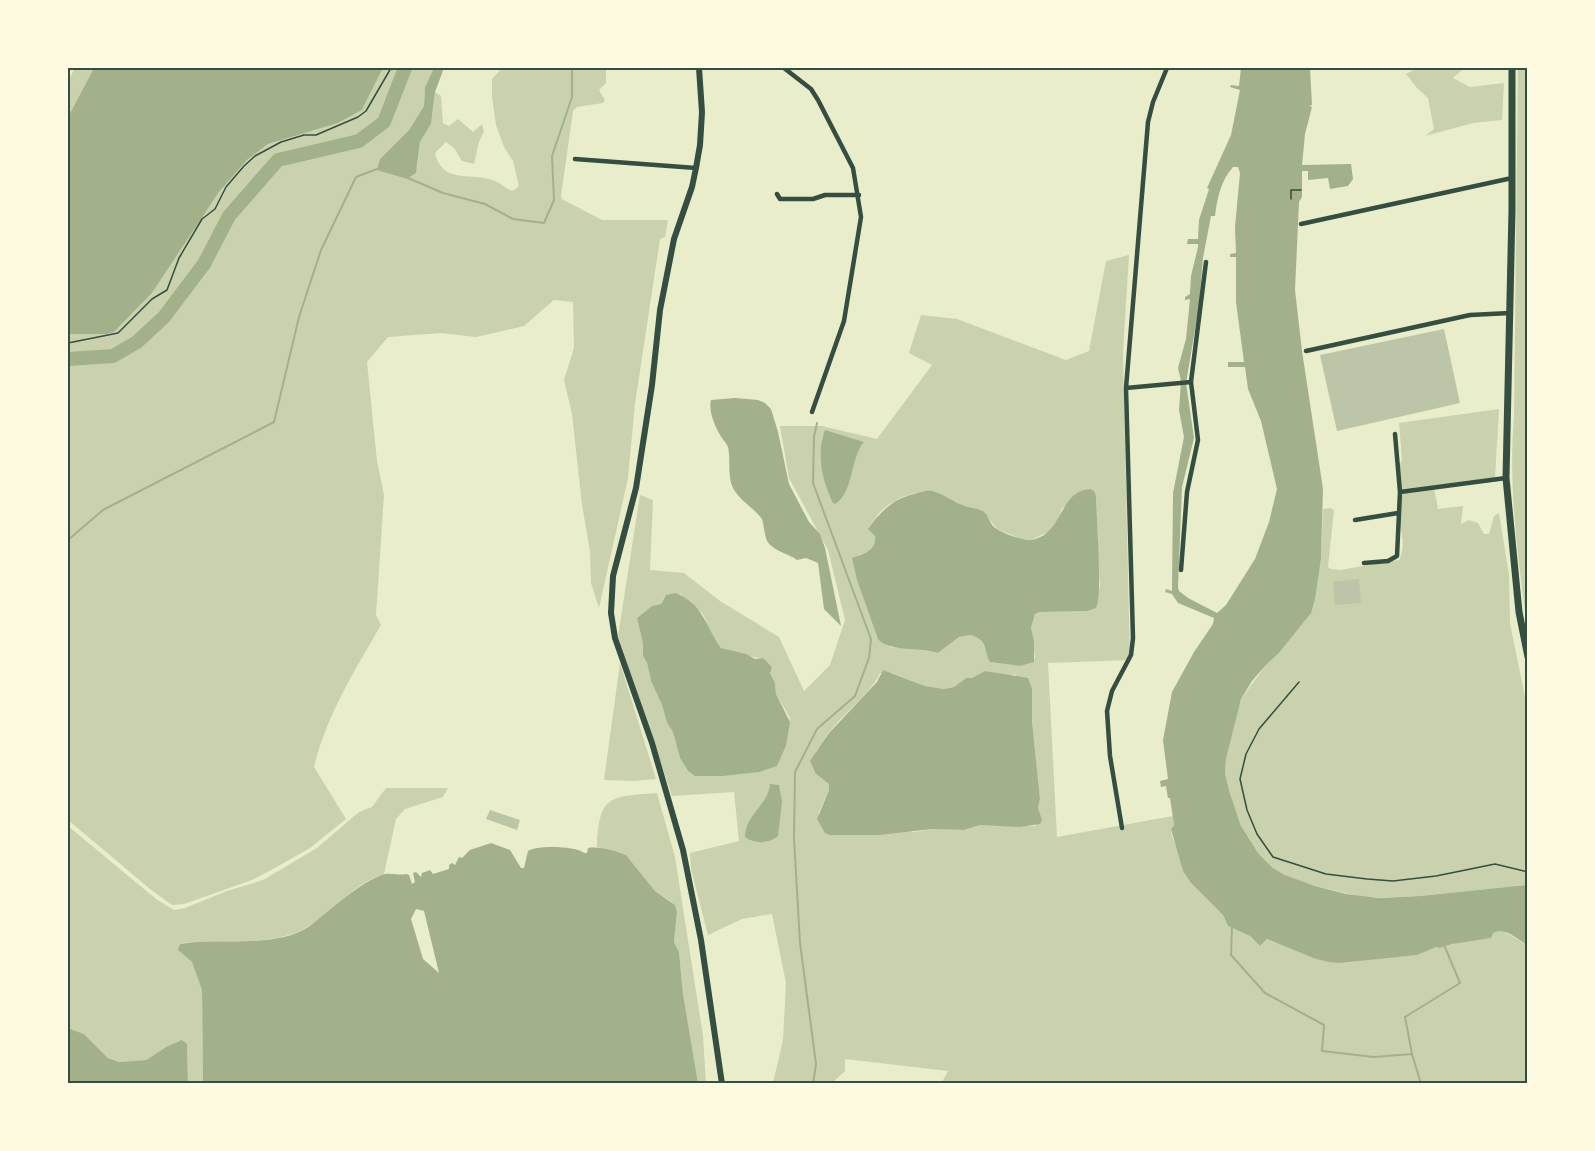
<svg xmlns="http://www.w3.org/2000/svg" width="1595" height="1151" font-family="'Golos Text',sans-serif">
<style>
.green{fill:#cad2ad;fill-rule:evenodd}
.water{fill:#a3b18a;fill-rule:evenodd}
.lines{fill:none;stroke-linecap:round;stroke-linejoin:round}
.stream{stroke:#a3b18a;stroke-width:2}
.river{stroke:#a3b18a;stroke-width:14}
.building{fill:#bcc5a7}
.path{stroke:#344e41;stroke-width:1.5}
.minor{stroke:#344e41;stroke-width:4.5}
.secondary{stroke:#344e41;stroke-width:6}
.primary{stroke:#344e41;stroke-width:7}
.neatline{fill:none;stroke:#344e41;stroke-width:2}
</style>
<rect width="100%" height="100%" fill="#e9edc9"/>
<path class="green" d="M75,68H94L68,117V81Z
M383,68H434L425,87L424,106L409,130L380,159L377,170L408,178L417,168L420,142L431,124L435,92L441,96L443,123L449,126L458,119L473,132L482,124L484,131L479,142L474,164L462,161L454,148L446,142L435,153C443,187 475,170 497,182C504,185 505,189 513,191L519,186L513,161L504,147L496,125L492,97V79L502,68H606V83L599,90L605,100L603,103L577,107L573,111L561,196L562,199L602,220H668L665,237L660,239L635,404L628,478L599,608L591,583L590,551L582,505L572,414L564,380L574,348L573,302L554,300L524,326L476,337L441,333L388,337L367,362L377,461L384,495L376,615L381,625C354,672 327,714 314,767L346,819L310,848L273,869L252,880L184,904L172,905L150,889L68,820V334L115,331L152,293L219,192L247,160L268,144L338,123L362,110Z
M1417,68H1470L1462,70L1453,78L1470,87L1504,83L1502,120L1473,123L1425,136L1434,129L1428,98L1417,88L1406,74Z
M1518,68H1528L1527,627C1518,558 1508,486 1514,417Z
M1129,255L1123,352L1130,660L1048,663L1057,837L1173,816L1174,825L1171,829L1172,836L1191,883L1223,915L1228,926L1250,936L1260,946L1267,939L1313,958H1382L1417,955L1429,949L1436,947L1440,948L1496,930L1503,931L1527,945V1083L941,1084L948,1071L845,1059V1071L832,1083H773L783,1040L786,983L772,914L742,919L708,935L691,869L690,853L739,841L734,792L672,796L618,636L640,495L653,500L650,570L684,573L720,601L779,637L804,691L830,665L845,620L828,550L789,478L780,426H822L877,439L932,365L909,353L921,315L957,319L1066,360L1089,351L1106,261ZM822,437L864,442C848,461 854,489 835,504C822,491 821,455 822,437ZM923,491L943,495L965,506L982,510L997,529L1021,539L1031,540L1050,531L1058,521L1062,508L1094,491L1100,587L1087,611L1040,612L1035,614L1031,628L1035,658L1020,666L990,662C983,649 989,641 971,635L959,637L938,653L922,649L890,647L863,596L852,558C864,553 877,551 875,536L869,528L879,513L888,505L902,497ZM680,594L703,614L714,639L721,648C727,651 757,659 763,658L775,683L776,694L790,718L786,746L777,766L723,776H700L688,771L680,758L673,732L667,723L662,705L651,681L647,663L643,656V644L637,618L652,606L661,604L664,597ZM985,671L1010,676L1014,674L1032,689V721L1040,799L1038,808L1041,820L1035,826L980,825L964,830L932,829L914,832L818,814L829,790V784L816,774V751L822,746C825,727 871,696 880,673H892L925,686L944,689L954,687L966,678H972Z
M1499,409L1495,478L1434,488L1438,509L1463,506L1461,524L1469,520L1478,523L1484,534H1489L1494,516L1499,513L1509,575L1510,623L1527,707V885L1420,896L1366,898L1315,886L1285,875L1273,868L1258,853L1248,839L1241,826L1229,790L1225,773L1226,759L1235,719L1241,699L1266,665L1278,654L1317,584L1321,559L1323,509L1330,508L1334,510L1328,567L1331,569L1340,570L1399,560C1407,544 1400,530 1398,514C1397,498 1398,482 1399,466L1402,460L1399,423Z
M620,663L656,779L632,781L604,780Z
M386,788H448L443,797L405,809L396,819L384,874C355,883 336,908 312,924C281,946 236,940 200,942C193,942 188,943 182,943L178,950L192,962L202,989L203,1083H188L187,1044L166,1047L146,1060L119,1062L108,1058L84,1034L68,1028V826L156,899L174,910L185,908L227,891L263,880L317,848L359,812L372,807Z
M657,793L675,857L703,1036L706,1083H698L683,994L679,952L674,942L677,912L672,902L655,891L626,855L597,847C599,794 610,797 657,793Z"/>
<path class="water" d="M94,68H383L362,110L338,123L268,144L247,160L219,192L152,293L115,331L107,334H68V117Z
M434,68H444L435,92L431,124L420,142L416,173L408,178L377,169L380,159L409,130L424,106L425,87Z
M1241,68H1310L1312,105L1309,106L1312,107L1305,134L1302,165L1351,164L1353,179L1348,186L1330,189L1328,178L1308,180V171H1302V197L1299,202L1295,290L1302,351L1323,489L1321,559L1315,599L1311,613L1278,654L1266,665L1252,681L1241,699L1226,759L1225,773L1229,790L1241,826L1258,853L1273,868L1285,875L1315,886L1346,894L1378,898L1420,896L1527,885V945C1517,939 1505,927 1493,933L1491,938L1452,944L1440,948L1436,947L1417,955L1339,963L1328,962L1313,958L1267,939L1260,946L1250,936L1228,926L1223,915L1191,883L1183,871L1171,829L1174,825L1170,798H1168L1166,786L1161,787L1160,781L1168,779L1163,740L1172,692L1194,652L1213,624L1214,618L1178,603L1172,594L1165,592L1166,589L1172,591L1173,493L1184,437L1179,410L1181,381L1178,368L1186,339L1190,299L1185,300V297L1190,294L1191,276L1198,247V244H1187L1188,239H1198L1199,220L1209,189L1207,188L1231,135L1240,90L1230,87L1231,85L1239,86ZM1233,167H1238L1240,173L1235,227L1236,253L1230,254V257H1236V302L1244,362H1228V367H1245L1248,389L1261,421L1277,489L1269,522L1255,559L1226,605L1217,613L1188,598L1179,591L1178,587L1182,487L1194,438L1186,383L1199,306L1203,258L1211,216H1215C1217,199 1221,180 1233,167Z
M735,398L758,400L765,403L771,409L778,432L789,484L809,522L820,534L825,548L841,626L824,609L818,563L806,558L797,560C788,553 769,550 766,538C764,532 764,525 762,519C754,508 740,501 733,488C727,476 731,460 728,447C726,442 722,439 720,435C715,426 708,410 711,400Z
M825,430L864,442C849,460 854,493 835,504L833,503C822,482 816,452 825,430Z
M1090,489L1094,491L1096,496C1096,516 1103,596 1096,608L1087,611L1040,612L1035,614L1031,628L1034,641V662L1020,666L990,662C983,650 989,641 971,635L959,637L938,653C921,647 888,652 878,639L857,580L852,558C863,554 877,551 875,536L868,529C881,511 893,499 914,494C921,492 925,490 932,491C944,494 954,502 965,506C971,508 978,508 983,511C988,515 989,521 993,526C998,532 1023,541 1031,540C1064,535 1058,491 1090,489Z
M676,593C705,606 705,626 721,648L746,654L755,659L763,658L772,667L770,673L775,683L776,694L790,722L786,746L777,766L759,772L723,776H695L688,771L680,758L673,732L667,723L662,705L651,681L647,663L643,656V644L637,618L652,606L661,604L666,595Z
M883,670L925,686L944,689L954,687L966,678H972L985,671L1028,678L1032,689V721L1040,799L1038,808L1042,820L1040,824L1020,827L980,825L964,830L932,829L879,835H830L825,833L817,819L829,790V784L816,774L810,761L829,733L877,682Z
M770,784L779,785L782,802L778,836C769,844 754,844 745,837C746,813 768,806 770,784Z
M491,843L510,850L521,868H524L528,851C537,845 576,846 584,853H587L588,848C600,846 615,851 626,855L655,891L675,905L677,912L674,942L679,952L683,994L698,1083H203L202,990L192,962L178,950L180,944C216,938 264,947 299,932C310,927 317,920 326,913C343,899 359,885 379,876C388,871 398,876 406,874L409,875L412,884L415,882L413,873L416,872L421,877L422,873L430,870L433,874L449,869V865L452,863L455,865L459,857L462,858L470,850ZM416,909L424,911L439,973L423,959L411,919Z
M68,1028L84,1034L108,1058L119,1062L146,1060L166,1047L182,1040L187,1044L188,1083H68Z"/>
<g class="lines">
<path class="stream" d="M68,540L103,510L274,422L299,317L321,250L356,177L377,169L408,178L443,193L485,204L513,219L544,223L554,200L552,156L572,97V68
M1232,926L1231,955L1265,993L1324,1025L1322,1051L1374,1057L1412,1054
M813,1084L816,1064L800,943L794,838L795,772L817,729L855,696L869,658L871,639L813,483L814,437L817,423
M1421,1084L1412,1054L1405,1017L1460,983L1445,947"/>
<path class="river" d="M68,359L113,356L137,342L164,317L204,264L229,216L278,160L359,141L384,122L405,68"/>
</g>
<path class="building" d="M1444,329L1460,403L1337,431L1320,355Z
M1359,579L1361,603L1335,605L1333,582Z
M490,810L520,820L517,830L486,819Z"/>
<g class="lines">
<path class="path" d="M1291,199V190H1301
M68,343L118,333L152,299L167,290L179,258L202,219L215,209L226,187L244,166L255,156L281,142L304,135H316L358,117L366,111L391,68
M1299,682L1259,729L1246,754L1240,779L1247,810L1257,834L1273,857L1326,874L1367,879L1393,881L1436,876L1495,864L1528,872"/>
<path class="minor" d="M784,68L811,89L818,100L853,168L861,217L844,321L812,412
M575,159L696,168
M777,194L780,199H813L825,195H859
M1301,224L1512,178
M1306,351L1470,315L1510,313
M1126,388L1191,382
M1395,434L1400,492
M1355,520L1398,513
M1364,563L1388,561L1397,556L1400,492L1506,478
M1181,570L1187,492L1198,440L1191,382L1206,262
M1122,828L1110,756L1107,711L1112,691L1131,655L1133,638L1126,388L1148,122L1153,102L1167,68"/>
<path class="secondary" d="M699,68L702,112L700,145L696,168L692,187L674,239L660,310L652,385L636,488L613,576L611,613L615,638L652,743L683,850L701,940L722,1084"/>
<path class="primary" d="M1512,68V210L1506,478L1519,612L1528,657"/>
</g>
<rect width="1595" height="1151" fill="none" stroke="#fefae0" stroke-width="138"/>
<rect x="69" y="69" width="1457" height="1013" class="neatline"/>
</svg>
